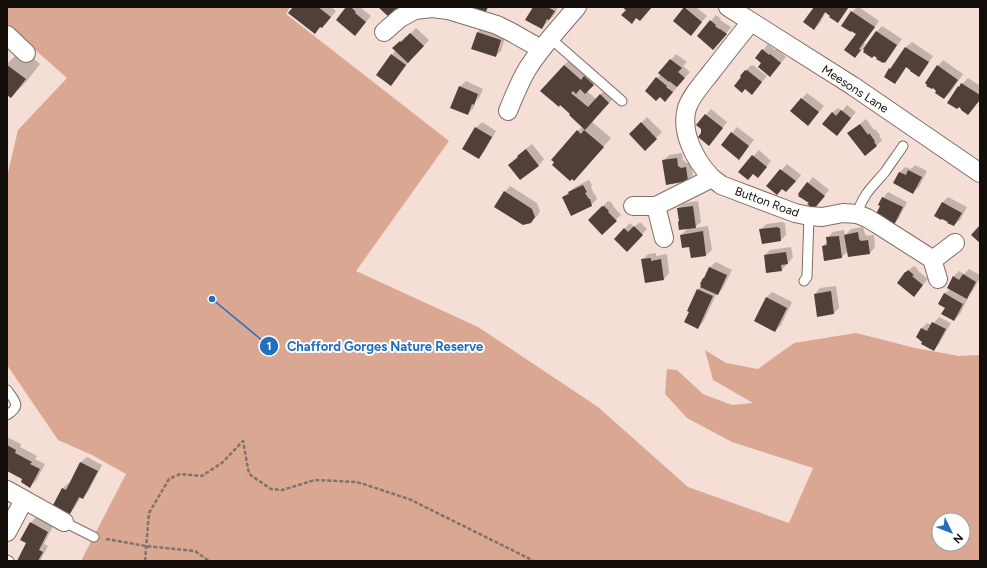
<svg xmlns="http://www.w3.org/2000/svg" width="987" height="568" font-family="Figtree,sans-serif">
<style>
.green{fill:#daa792;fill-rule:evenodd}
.shadow{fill:#0003}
.building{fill:#514039}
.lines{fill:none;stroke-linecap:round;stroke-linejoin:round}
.service-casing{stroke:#816e66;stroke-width:11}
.minor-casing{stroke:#816e66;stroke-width:20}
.path{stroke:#80726d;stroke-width:2.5;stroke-dasharray:4 2;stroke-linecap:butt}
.service{stroke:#fff;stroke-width:9}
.minor{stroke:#fff;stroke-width:18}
.labels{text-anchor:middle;stroke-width:4;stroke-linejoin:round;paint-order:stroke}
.street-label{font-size:12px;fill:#140e0b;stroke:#fff}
.leader{fill:none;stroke:#246ebe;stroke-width:1.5}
.callout-dot{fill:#246ebe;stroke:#fff;stroke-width:1.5}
.mark-label{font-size:12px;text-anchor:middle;font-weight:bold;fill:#fff}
.callout-label{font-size:13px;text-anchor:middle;font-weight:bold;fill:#246ebe;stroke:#fff;stroke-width:4;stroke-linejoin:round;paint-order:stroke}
</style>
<rect width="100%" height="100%" fill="#f4ded5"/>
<path class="green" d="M7,7H290L286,14L449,141L356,271L478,327L598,407L688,487L789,523L813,468L732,442L687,418L665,394L667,369L677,370L703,394L732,405L753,403L713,380L705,350L726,363L758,369L794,343L856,333L915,348L959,356L980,355V561H81L126,474L92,455L58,440L7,365V177L18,130L67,78L7,25ZM939,520H963V544H939Z"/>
<path class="shadow" d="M294,7H331L336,11L328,21L322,27L321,26L315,32Z
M348,7H360L371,16L360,29Z
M534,7H558L555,14L542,28Z
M686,7H696L707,16L691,34L674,20Z
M816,7H849L843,16L838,22L826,12L820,23L814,29Z
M857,7H859L879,21L864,43L865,44L861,51L855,56L857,33L843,25L852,12Z
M716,15L721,19L720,20L731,27L719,43L711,21Z
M882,26L902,39L890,56L885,62L876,32Z
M483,27L506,34L501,51L495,56L478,32Z
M416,28L429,40L411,59L396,79L391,85L392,55L396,50L394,48L406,36L407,37Z
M912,42L933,56L924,70L919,76L907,66L900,77L895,83L894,65L906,47Z
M768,44L775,50L777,49L786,57L775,70L762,62L763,50Z
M22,49L40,64L26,82L11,97L7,94V64Z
M676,54L687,62L683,66L690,72L677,86H678L671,95L660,96L646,91L661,74L660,73Z
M573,57L590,72L593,68L601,76L587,91L596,99L609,86L617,94L592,122L611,138L582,171L578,131L583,126L572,114L564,65Z
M943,60L963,74L950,93L944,98L938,66Z
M751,65L752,66L753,65L767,76L757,88L741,76Z
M968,78L980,86V100L968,114L959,87Z
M466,81L483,89L479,98L476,101L473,109L467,114L460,87Z
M807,93L824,106L813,119L791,111Z
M847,105L856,112L842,129L832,113L838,108L842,111Z
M711,109L727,122L714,139L702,133V128L698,124Z
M647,117L662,132L645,149L630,134Z
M866,119L874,130L875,129L880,135L879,136L882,140L876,146L849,133Z
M482,122L496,131L484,152L478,158L476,128Z
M737,127L754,140L739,158L722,145Z
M532,144L544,159L539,165L520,179L510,165L519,156H518L524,150Z
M759,150L771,161L763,171L753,173L739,172Z
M682,153L683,160L687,163L691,162L693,175L687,180L663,161L669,155Z
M787,164L801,175L792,186L782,188L767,186Z
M915,165L927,171L919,187L913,192L894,183L900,172L905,167L911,169Z
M813,177L829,190L819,202H810L808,183Z
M589,180L592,185L591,187L594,194H595L597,199L591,205L563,197L575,187Z
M510,186L537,203L540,211L537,216L531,222L505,192Z
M888,192L907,202L899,218L894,224L882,205L883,198Z
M948,197L967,207L960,220L954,225L949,222L935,216L943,202Z
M608,201L609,202L610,201L613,205V206L621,215L602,233L589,220Z
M698,201L701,222L694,228L708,226L712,250L706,255L692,257L690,246L681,235L688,228L680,221L678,208L684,203Z
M640,222L647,229L627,250L615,239L630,223L634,227Z
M783,222L784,223H785L786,235L781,240L761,230L766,224Z
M863,227L865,234L867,236L874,235L875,247L870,253L848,256V251L842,257L825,260L823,246L828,241L827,238L833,232L844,230L845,235L851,229Z
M791,247L793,257L782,270L765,255L770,250Z
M656,253V256L667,254L669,273L664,279L642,260L648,254Z
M716,262L732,270L723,288L718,294L717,293L703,322L698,328V290L701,286L710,267Z
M914,266L918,269L917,270L928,279L914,295L906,272Z
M969,269L980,275V278L972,292L967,297L968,298L960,314L954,320L946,307L944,294L950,289L953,277L959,271L964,274Z
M836,286L839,308L834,313L815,294L820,288Z
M772,292L792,302L781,325L775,331L766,298Z
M939,317L951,323L939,344L934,350L922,328L927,323L932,325Z
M7,437L21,444L20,447L37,456L35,459L45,464L36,481L30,486L24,479L7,470Z
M87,457L102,465L88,492L82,498L81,497L75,507L70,513L54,504L63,488L68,483L70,484L81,462Z
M36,517L53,526L44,544L48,546L40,561H18L27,543L31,523Z"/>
<path class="building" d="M293,7H318L331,17L322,28L320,27L315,34L288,13Z
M346,7H351L356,12L355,13L366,22L355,36L336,20Z
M378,7H397L396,8L398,9L390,18Z
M460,7H488L485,14Z
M533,7H547L555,11L549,20L547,19L542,29L525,20Z
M625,7H652L640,21L636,18L632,24L621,15L626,10L624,9Z
M684,7L702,22L691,36L673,21Z
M814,7H846L848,8L838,23L829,17L830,16L825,12L814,30L803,22Z
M851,11L875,27L859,49L861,50L855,58L844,50L856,34L851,31V32L841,26Z
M710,20L716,25L715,26L719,29H720L727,34L713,50L697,36Z
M876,31L897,45L885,63L884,62L883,63L876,59L877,58L874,56L872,58L863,52L864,50L863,49Z
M477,32L501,40L496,57L471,49Z
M410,33L424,46L408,63L392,48L400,41L401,42Z
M905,47L929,62L919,77L910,71V70L906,67L895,84L884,77L889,68L890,69Z
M762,49L769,55L770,54L781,63L770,77L758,67L761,63L755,58Z
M391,54L406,65L391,86L376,75Z
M670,59L682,68L678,72L685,78L677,87L669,81V82L658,73Z
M7,65L26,79L11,98L7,95Z
M564,65L581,80L584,76L594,85L585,94L580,89L576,94L573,91L571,93L588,107L600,94L609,103L585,130L569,115L570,114L560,105L559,107L540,91Z
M937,65L958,80L944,99L935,93L936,91L933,88L932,89L926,86L927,85L925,83Z
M745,70L746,71L747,70L762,82L752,95L745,89L742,93L734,86L741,77L740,76Z
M656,77L667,86L666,87L673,92L665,102L660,97L656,101L645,91Z
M961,83L980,95L979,101L968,115L961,110V109L959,107L957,109L947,103L958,86L959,87Z
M459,86L478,94L474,105L472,104L468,115L450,108Z
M801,98L819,112L808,126L790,111Z
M841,110L851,118L837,136L822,124L832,112L836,116Z
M705,114L723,128L709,146L698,137L701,133V129L696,125Z
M641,122L657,139L645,151L629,134Z
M860,124L868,135L869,133L875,141L874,142L877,146L865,156L847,133Z
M475,127L492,137L479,159L462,149Z
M577,130L581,134L584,130L604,147L574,181L572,179L570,181L552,165L554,162L551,160Z
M731,132L749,146L739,160L721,145Z
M526,149L539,166L520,180L508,165L518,157L517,156Z
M752,155L767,167L758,178L753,174L748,180L738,172Z
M677,158L678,166L681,168L686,167L688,181L666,185L662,160Z
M780,169L796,181L786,192L782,189L777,195L766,186Z
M908,170L922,177L913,194L893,183L899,172L906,175Z
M807,182L825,196L814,209L807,204L809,203L798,196L799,195L798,194Z
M583,185L587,192L585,193L589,199H590L592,206L571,216L562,197L569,194L568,192Z
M504,191L532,209L535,217L531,223L523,225L494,207Z
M882,197L903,207L894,225L875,216L880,206L878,205Z
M942,202L962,213L954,226L947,223L948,222L942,219L941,220L934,216Z
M602,206L603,207L604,206L609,211L608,212L617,221L602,235L588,220Z
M693,206L696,228L679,230L678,222L679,221L677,208Z
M980,225V243L971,235Z
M634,226L643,235L627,252L614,239L624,228L628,232Z
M778,227V228H780L781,241L762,244L759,229Z
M703,231L706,256L691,258L689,247L682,248L680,235Z
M858,232L859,239L861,241L868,240L870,254L848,257L844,235Z
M839,236L842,258L824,261L822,246L827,245L826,237Z
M786,252L788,264L781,265L782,271L766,273L764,255Z
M651,258V261L661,259L664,280L645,283L641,259Z
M709,267L727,275L718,295L700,287L701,285L700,284L703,278H704Z
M908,270L914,275L912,276L923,285L914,297L897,283L905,272H906Z
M963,274L976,282L967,299L947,288L953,276L959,280Z
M697,289L713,296L698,329L684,322L689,312L687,311Z
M831,291L834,314L817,317L814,294Z
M944,293L963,304L954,321L941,314L945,308L938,304Z
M766,297L787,308L775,332L754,321Z
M932,322L946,329L934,351L921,344L922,342L916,337L921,328L927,331Z
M7,445L16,450L15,453L32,462L30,464L40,469L30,488L21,482L22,479L7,471Z
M80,462L98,471L83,499L79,497L70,514L53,505L62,488L66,490Z
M30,522L48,532L39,550L43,552L38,561H17L26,543L20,540Z"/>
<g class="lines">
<g class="service-casing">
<path id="service" d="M550,38L622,101
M857,214C863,194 872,187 885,172C891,163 897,155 903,146
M804,281L807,277L809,216
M7,390C15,401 22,406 7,415
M64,522L94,537
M7,560L9,561"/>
</g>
<g class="minor-casing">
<path id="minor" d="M728,7L853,86L980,173
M751,22C737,39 723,57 709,75C701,85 691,96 687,108C680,132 695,160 711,177C714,180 718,182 721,185L795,213L809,216L822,217L843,213L857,214L867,218L877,224L932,259
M384,32L400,18L415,10L432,8L448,10L497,25L511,32L541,49
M7,35L26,53
M508,111C514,96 520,81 528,68C542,46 560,27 577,7
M633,206H656L664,238
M656,206L712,178
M938,279L932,259L938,256L955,243
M7,490L64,522
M7,532L24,500"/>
</g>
<path class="path" d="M106,539L146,546L195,551L209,561
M145,561L149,513L169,479L180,474L202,476L223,462L243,441L249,474L271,489L282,490L315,480L357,482L409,499L534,561"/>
<use href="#service" class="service"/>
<use href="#minor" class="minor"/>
</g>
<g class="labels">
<g class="street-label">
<text transform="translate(855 89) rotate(33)" y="4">Meesons Lane</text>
<text transform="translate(767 202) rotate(20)" y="4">Button Road</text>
</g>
</g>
<path class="leader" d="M212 299L269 346"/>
<g class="callout-dot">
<circle cx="212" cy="299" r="4"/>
<circle cx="269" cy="346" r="10"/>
</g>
<g class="mark-label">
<text x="269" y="350">1</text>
</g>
<g class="callout-label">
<text x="385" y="351">Chafford Gorges Nature Reserve</text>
</g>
<rect width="987" height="568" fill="none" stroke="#140e0b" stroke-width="16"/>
<g transform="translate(951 532) rotate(133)"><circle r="19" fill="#ffffff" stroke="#a19f9d"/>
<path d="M0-3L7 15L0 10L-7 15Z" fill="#246ebe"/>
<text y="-6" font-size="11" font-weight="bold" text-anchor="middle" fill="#140e0b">N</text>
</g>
</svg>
